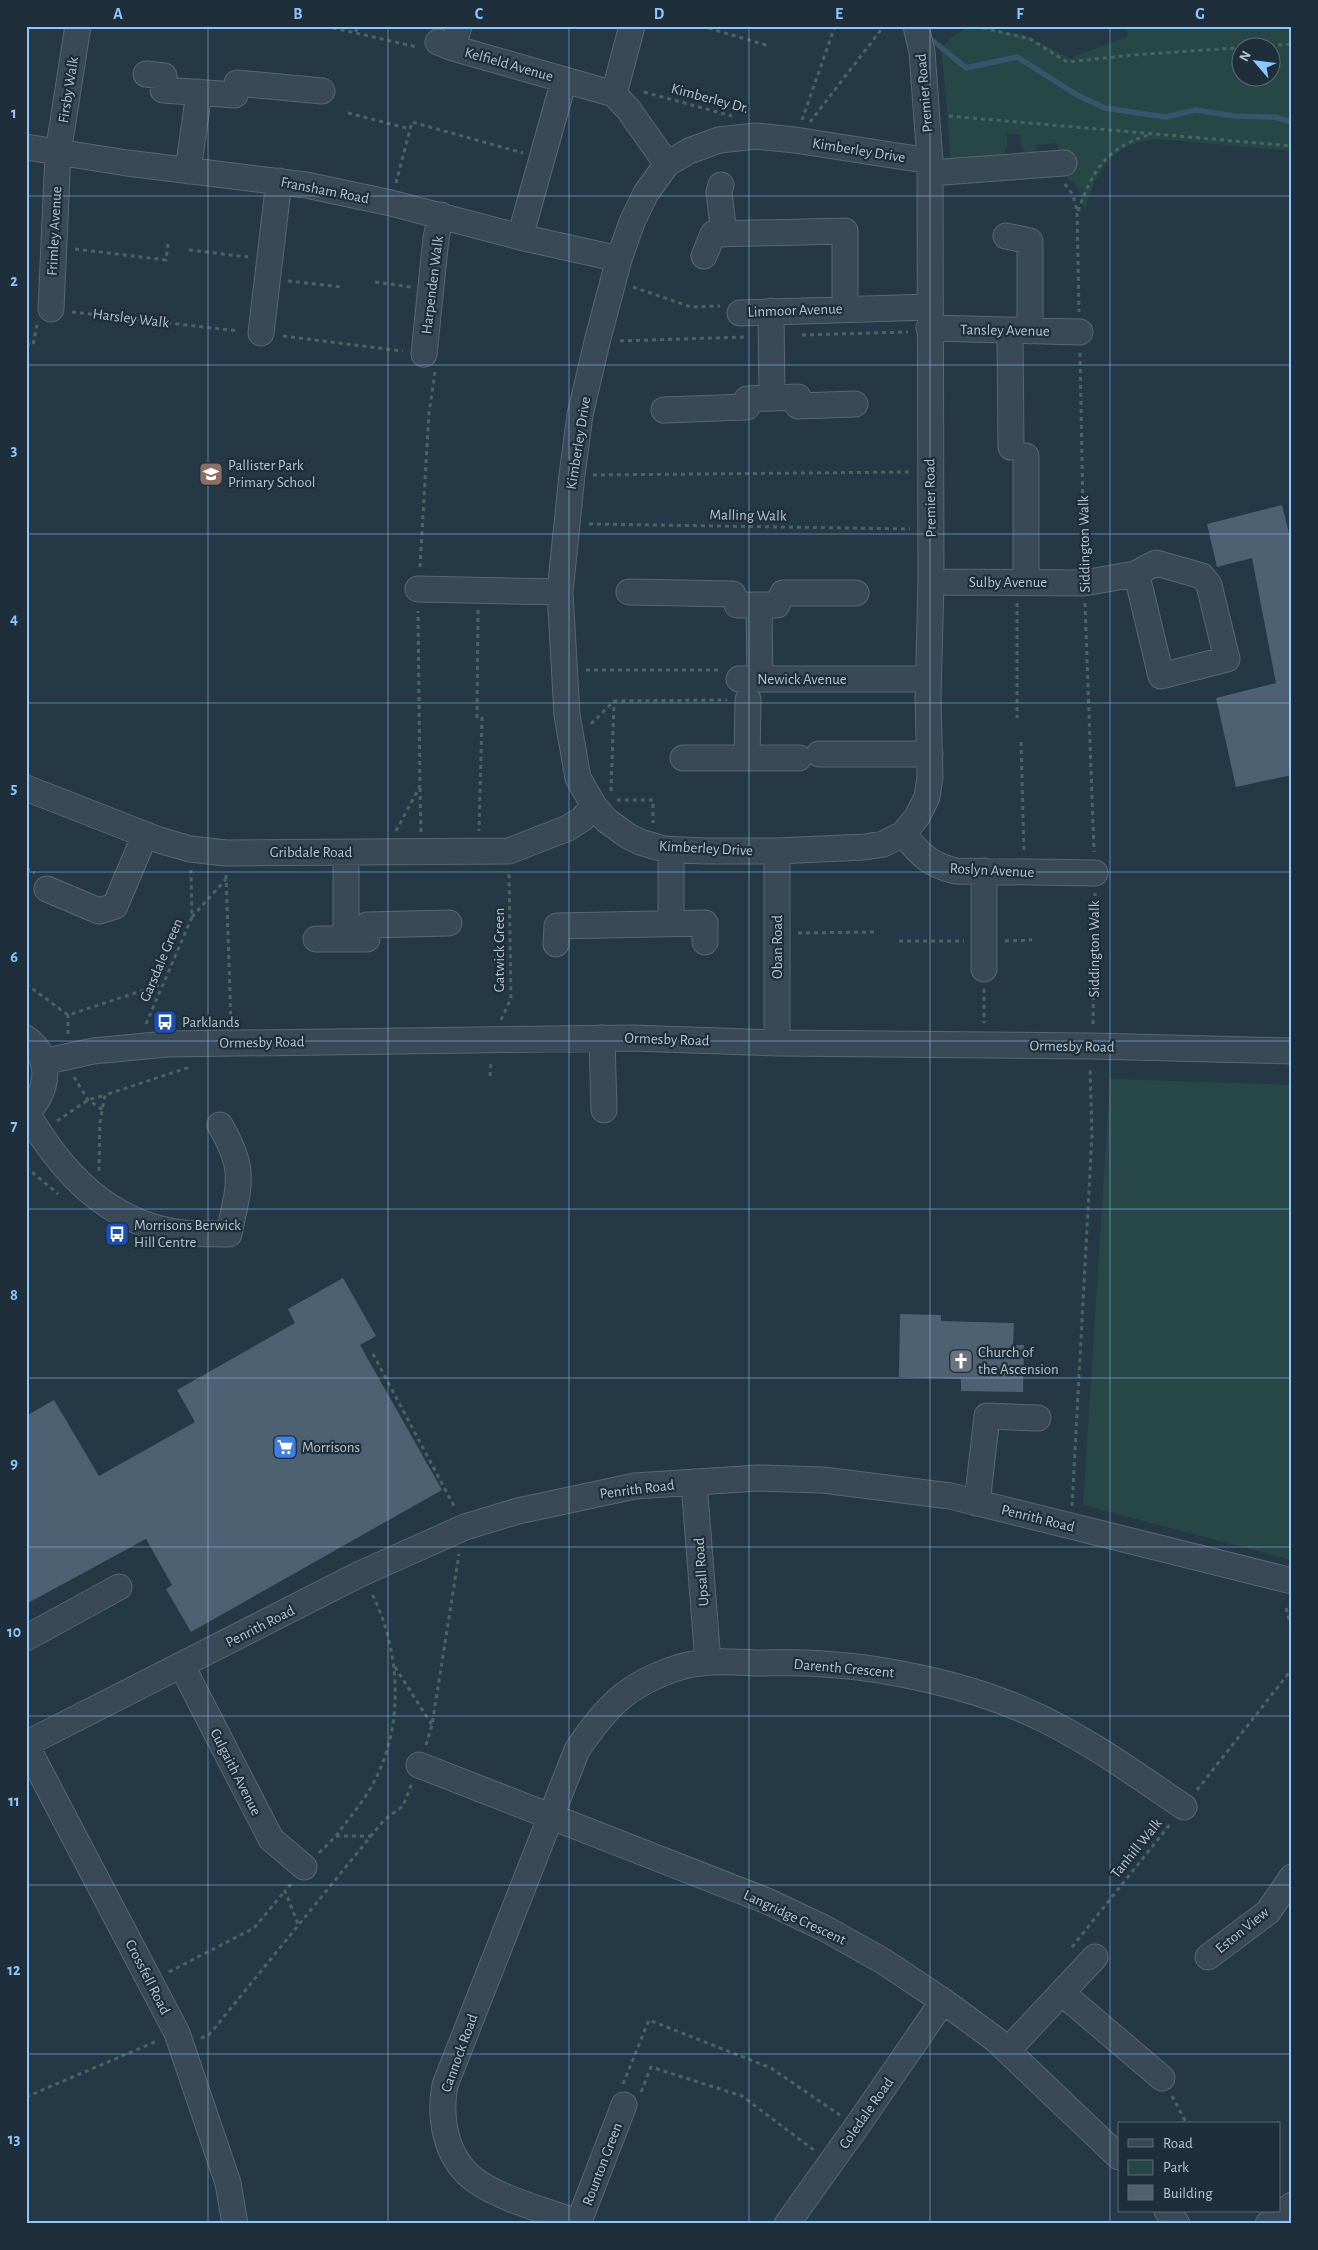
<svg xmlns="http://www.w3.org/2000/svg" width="1318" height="2250" font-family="'Alegreya Sans',sans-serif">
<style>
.green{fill:#274747;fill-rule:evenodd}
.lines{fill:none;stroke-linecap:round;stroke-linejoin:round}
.stream{stroke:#37566e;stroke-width:5.5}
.building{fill:#4e6172}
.minor-casing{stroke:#596773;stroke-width:27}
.path{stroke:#486564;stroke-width:3;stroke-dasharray:4 4;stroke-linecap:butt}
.minor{stroke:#3a4956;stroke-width:25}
.grid{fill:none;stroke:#8dc7ff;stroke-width:1;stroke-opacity:0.55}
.labels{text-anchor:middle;stroke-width:4.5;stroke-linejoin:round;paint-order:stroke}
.street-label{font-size:15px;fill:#b8c4cf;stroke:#1e2e3b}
.poi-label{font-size:15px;fill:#b8c4cf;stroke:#1e2e3b;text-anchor:start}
.neatline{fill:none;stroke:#8dc7ff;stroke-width:2}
.grid-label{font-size:16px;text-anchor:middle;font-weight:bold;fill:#8dc7ff}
</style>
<rect width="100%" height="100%" fill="#253846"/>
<path class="green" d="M970,26L1025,35L1073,60L1074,56L1128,37L1125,26H1292V151L1159,139C1113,142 1096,169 1085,210L1077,187L1061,171L1057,143L1036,145L1037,158C1021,152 1021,150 1020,134H1007V147L1004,155L953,159L950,157L947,108L941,50L951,38ZM1240,48H1270V78H1240Z
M1110,1079L1292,1085V1560L1083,1505Z"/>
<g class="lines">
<path class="stream" d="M926,35L966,68L1017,57L1077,95L1105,108L1165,117L1196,110L1234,116L1274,117L1292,122"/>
</g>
<path class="building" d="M1282,505L1292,545V775L1236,787L1216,698L1276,683L1252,558L1217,567L1207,524Z
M343,1278L376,1336L360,1345L442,1490L191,1632L166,1589L172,1585L146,1539L26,1604V1416L54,1400L99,1476L195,1422L177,1390L295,1323L288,1309Z
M900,1314L941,1315V1321L1014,1323L1013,1345H1024L1023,1392L961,1391V1379L899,1377Z"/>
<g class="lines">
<g class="minor-casing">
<path id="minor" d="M916,26L922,52L930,161L931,582L928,698L930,777L927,797L917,817L903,834L883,844L865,847L777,851H704L664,849L640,842L628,836L606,820L594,806L578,778L567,715L560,592L572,475L580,415L597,342L619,259L632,222L646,193L667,164L689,151L719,140L756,136L795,140L930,161
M438,42L453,48L614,94L628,109L667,164
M453,48L459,26
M146,74L164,76L163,90L235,95L237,83L322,91
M614,94L632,26
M26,147L127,163L306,185L391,203L520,237L619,259
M188,171L199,92
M930,173L1064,163
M721,185L719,192L724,234
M1006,236L1030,241V331
M520,237L564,80
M704,256L713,234L845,231V309
M51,309L58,153L78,26
M771,311L772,398
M740,313L930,307
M929,328L1080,332
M1010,331L1011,447
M261,333L279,181
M424,354L436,238L441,215
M664,410L747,407V399L798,397V406L855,404
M1026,456V582
M931,582L1084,583L1135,574L1156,563L1202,576L1209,585L1227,659L1161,676L1140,588L1135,574
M418,589L560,592
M629,592L733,594L737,605H777L783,593H856
M759,605L760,679
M739,679H928
M819,754H930
M683,758H799
M747,758L748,700
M26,788L159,840L190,849L226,853L509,851L568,828L582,819L594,806
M903,834C920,854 929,865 956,871L1095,873
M346,853V939
M984,871V969
M47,889L99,911L115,906L145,835
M671,923V850
M316,939H367V925L449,923
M556,944L557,926L705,923V942
M26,1038C53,1057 49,1093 26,1113
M602,1038L604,1110
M777,1043V851
M43,1062L93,1051L167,1044L632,1038L777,1043L1090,1046L1292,1051
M27,1113C61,1171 106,1221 176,1232C193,1235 212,1233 229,1234C239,1184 247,1171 220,1125
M694,1482L708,1662
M977,1503L987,1416L1038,1418
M26,1638L119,1587
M182,1666L271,1839L304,1867
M26,1744L360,1574L465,1527L518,1511L635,1486L758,1478L823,1480L950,1496L1292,1581
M26,1745L177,2033L228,2183L235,2224
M419,1765L767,1901L824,1928L883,1961L943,2001L995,2039L1119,2157
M1208,1957L1268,1912L1292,1877
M1062,1993L1162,2078
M1008,2050L1095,1957
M1167,2211L1177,2224
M578,2224L624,2105
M581,2224C549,2211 497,2199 471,2177C445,2155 439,2117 445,2085L577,1750C605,1708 627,1684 677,1668C703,1659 732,1662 759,1663C781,1663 802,1662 824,1664C888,1668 967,1685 1026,1711C1083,1736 1132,1772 1184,1807
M787,2224L857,2126L943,2001
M1268,2224L1292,2205"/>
</g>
<path class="path" d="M325,26L417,47
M701,26L769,46
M975,26L1030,39L1067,62L1133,55L1292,44
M356,32L357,26
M644,92L732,116
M348,113L410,129
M949,116L1292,146
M802,120L835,26
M810,122L884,26
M396,183L412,122L523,153
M1065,184L1073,195L1077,211L1079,312
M1078,211C1093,170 1105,149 1148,135
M75,249L166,260L168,244
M189,250L248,257
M288,281L342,287
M375,282L411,287
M633,287L691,307L720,306
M72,312L239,331
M802,335L908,332
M283,336L403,351
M620,341L744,337
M26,344L33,345L37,325
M1080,353L1084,562
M593,475L909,472
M589,524L910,529
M420,567L429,413L435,372
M1017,603V718
M1085,603L1094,852
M478,610L477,718H482L479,831
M586,670H720
M591,724L614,701L727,700
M1021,742L1024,852
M420,788L421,832
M611,791L614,702
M617,800H653V823
M396,831L420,786L418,611
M26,869L35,873
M226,875L231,1023
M192,917L226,879
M798,933L878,932
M899,941H964
M1005,941L1032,940
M26,984L68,1015L163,984
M984,989V1023
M501,1020L511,998L509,873
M146,1024L192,917L191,870
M1093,1024L1095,893
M68,1034V1015
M490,1076L491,1061
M74,1077L88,1100L103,1110
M57,1121L88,1100L105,1095
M26,1167L58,1194
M99,1171L100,1122L105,1095L190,1067
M373,1354L455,1508
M1072,1506L1092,1135L1090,1068
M1286,1608L1292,1631
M395,1667L432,1725
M426,1745L432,1725L459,1554
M1197,1790L1292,1669
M336,1836C349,1818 365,1800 375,1780C405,1722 400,1648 371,1592
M319,1853L336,1836H371
M291,1884L285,1891L298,1924
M1072,1947L1171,1823
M169,1972L254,1928L285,1891
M201,2038L209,2035L384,1820L403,1806L412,1783
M623,2084L649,2020L771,2068L840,2115
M641,2092L651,2067L742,2096L815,2151
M1172,2096L1187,2124
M26,2097L157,2041"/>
<use href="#minor" class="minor"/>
</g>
<path class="grid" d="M208,26V2224M388,26V2224M569,26V2224M749,26V2224M930,26V2224M1110,26V2224M26,196H1292M26,365H1292M26,534H1292M26,703H1292M26,872H1292M26,1041H1292M26,1209H1292M26,1378H1292M26,1547H1292M26,1716H1292M26,1885H1292M26,2054H1292"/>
<defs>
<g id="school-square" transform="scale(1.25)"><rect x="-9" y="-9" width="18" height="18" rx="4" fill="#8d6e63" stroke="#1e2e3b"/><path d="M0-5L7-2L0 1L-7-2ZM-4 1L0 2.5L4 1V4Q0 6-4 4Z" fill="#fff"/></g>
<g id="bus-square" transform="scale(1.25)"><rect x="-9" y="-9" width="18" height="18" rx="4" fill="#1a4fb4" stroke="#1e2e3b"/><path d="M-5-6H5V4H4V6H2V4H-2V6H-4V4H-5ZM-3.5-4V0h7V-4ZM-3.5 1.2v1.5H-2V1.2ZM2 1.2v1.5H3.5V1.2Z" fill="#fff"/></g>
<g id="church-square" transform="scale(1.25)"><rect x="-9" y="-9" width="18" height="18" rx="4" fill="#6b7280" stroke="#1e2e3b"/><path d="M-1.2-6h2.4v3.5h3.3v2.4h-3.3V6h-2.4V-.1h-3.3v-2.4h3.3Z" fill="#fff"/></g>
<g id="supermarket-square" transform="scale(1.25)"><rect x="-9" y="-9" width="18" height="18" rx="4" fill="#3f7fe0" stroke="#1e2e3b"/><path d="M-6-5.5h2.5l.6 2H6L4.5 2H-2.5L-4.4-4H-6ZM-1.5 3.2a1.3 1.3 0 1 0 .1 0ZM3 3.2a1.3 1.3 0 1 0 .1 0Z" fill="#fff"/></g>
</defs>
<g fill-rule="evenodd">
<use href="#school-square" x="211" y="474"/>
<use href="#bus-square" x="165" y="1022"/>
<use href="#bus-square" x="117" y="1234"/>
<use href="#church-square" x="961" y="1361"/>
<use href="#supermarket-square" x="285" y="1447"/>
</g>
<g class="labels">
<g class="street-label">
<text transform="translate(509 64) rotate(16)" y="5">Kelfield Avenue</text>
<text transform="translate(68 90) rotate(-81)" y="5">Firsby Walk</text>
<text transform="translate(924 93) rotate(-95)" y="5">Premier Road</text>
<text transform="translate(710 98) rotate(15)" y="5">Kimberley Dr.</text>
<text transform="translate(859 150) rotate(9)" y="5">Kimberley Drive</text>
<text transform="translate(325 190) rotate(11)" y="5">Fransham Road</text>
<text transform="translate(54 231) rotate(-87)" y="5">Frimley Avenue</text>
<text transform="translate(432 285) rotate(-83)" y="5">Harpenden Walk</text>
<text transform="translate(795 310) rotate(-2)" y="5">Linmoor Avenue</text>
<text transform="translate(131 318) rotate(7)" y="5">Harsley Walk</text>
<text transform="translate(1005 330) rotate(1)" y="5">Tansley Avenue</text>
<text transform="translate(578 443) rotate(-81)" y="5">Kimberley Drive</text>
<text transform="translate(930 498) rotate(-91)" y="5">Premier Road</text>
<text transform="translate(748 515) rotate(1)" y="5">Malling Walk</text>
<text transform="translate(1084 544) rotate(-91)" y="5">Siddington Walk</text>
<text x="1008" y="587">Sulby Avenue</text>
<text x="802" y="684">Newick Avenue</text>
<text transform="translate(706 848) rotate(3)" y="5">Kimberley Drive</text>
<text x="311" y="857">Gribdale Road</text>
<text transform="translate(992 870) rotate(3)" y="5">Roslyn Avenue</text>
<text transform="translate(777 947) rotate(-90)" y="5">Oban Road</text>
<text transform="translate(1094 949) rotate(-90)" y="5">Siddington Walk</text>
<text transform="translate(499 950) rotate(-90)" y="5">Gatwick Green</text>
<text transform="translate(161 960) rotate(-67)" y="5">Garsdale Green</text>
<text transform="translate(667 1039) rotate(2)" y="5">Ormesby Road</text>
<text transform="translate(262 1042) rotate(-1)" y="5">Ormesby Road</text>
<text transform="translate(1072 1046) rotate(1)" y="5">Ormesby Road</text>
<text transform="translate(637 1489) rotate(-7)" y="5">Penrith Road</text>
<text transform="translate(1038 1518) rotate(14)" y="5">Penrith Road</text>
<text transform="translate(701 1572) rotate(-94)" y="5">Upsall Road</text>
<text transform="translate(260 1626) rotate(-27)" y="5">Penrith Road</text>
<text transform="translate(844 1668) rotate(5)" y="5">Darenth Crescent</text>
<text transform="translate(236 1772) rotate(63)" y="5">Culgaith Avenue</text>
<text transform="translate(1136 1848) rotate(-51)" y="5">Tanhill Walk</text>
<text transform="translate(795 1917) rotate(25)" y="5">Langridge Crescent</text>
<text transform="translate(1242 1930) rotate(-39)" y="5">Eston View</text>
<text transform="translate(148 1977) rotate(63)" y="5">Crossfell Road</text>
<text transform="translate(459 2053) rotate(-70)" y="5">Cannock Road</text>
<text transform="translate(866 2113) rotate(-55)" y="5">Coledale Road</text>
<text transform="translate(602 2164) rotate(-69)" y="5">Rounton Green</text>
</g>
<g class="poi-label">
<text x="228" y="470">Pallister Park<tspan x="228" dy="17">Primary School</tspan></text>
<text x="182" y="1027">Parklands</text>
<text x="134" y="1230">Morrisons Berwick<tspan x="134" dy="17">Hill Centre</tspan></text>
<text x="978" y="1357">Church of<tspan x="978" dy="17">the Ascension</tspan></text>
<text x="302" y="1452">Morrisons</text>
</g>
</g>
<rect width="1318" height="2250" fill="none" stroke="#1e2e3b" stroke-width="55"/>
<rect x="1118" y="2122" width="162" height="90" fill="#1e2e3b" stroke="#5c6a76"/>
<rect x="1128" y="2139" width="25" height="8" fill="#3a4956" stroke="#5c6a76"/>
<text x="1163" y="2148" font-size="15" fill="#b8c4cf">Road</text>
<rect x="1128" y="2160" width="25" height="15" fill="#274747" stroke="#5c6a76"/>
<text x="1163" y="2172" font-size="15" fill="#b8c4cf">Park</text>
<rect x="1128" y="2185" width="25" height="15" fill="#4e6172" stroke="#5c6a76"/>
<text x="1163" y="2198" font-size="15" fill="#b8c4cf">Building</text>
<g transform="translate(1256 62) rotate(298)"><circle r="24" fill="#1e2e3b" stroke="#5c6a76"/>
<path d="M0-4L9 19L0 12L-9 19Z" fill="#8dc7ff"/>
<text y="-8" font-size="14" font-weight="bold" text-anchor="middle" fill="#b8c4cf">N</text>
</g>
<rect x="28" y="28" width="1262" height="2194" class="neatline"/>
<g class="grid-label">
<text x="118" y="19">A</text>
<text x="298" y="19">B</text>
<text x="479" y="19">C</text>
<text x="659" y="19">D</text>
<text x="839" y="19">E</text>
<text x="1020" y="19">F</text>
<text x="1200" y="19">G</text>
<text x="14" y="118">1</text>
<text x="14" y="286">2</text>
<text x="14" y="455">3</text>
<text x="14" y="624">4</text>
<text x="14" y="793">5</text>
<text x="14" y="962">6</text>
<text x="14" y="1131">7</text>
<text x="14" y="1300">8</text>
<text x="14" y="1468">9</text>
<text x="14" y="1637">10</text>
<text x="14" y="1806">11</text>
<text x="14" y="1975">12</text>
<text x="14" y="2144">13</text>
</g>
</svg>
